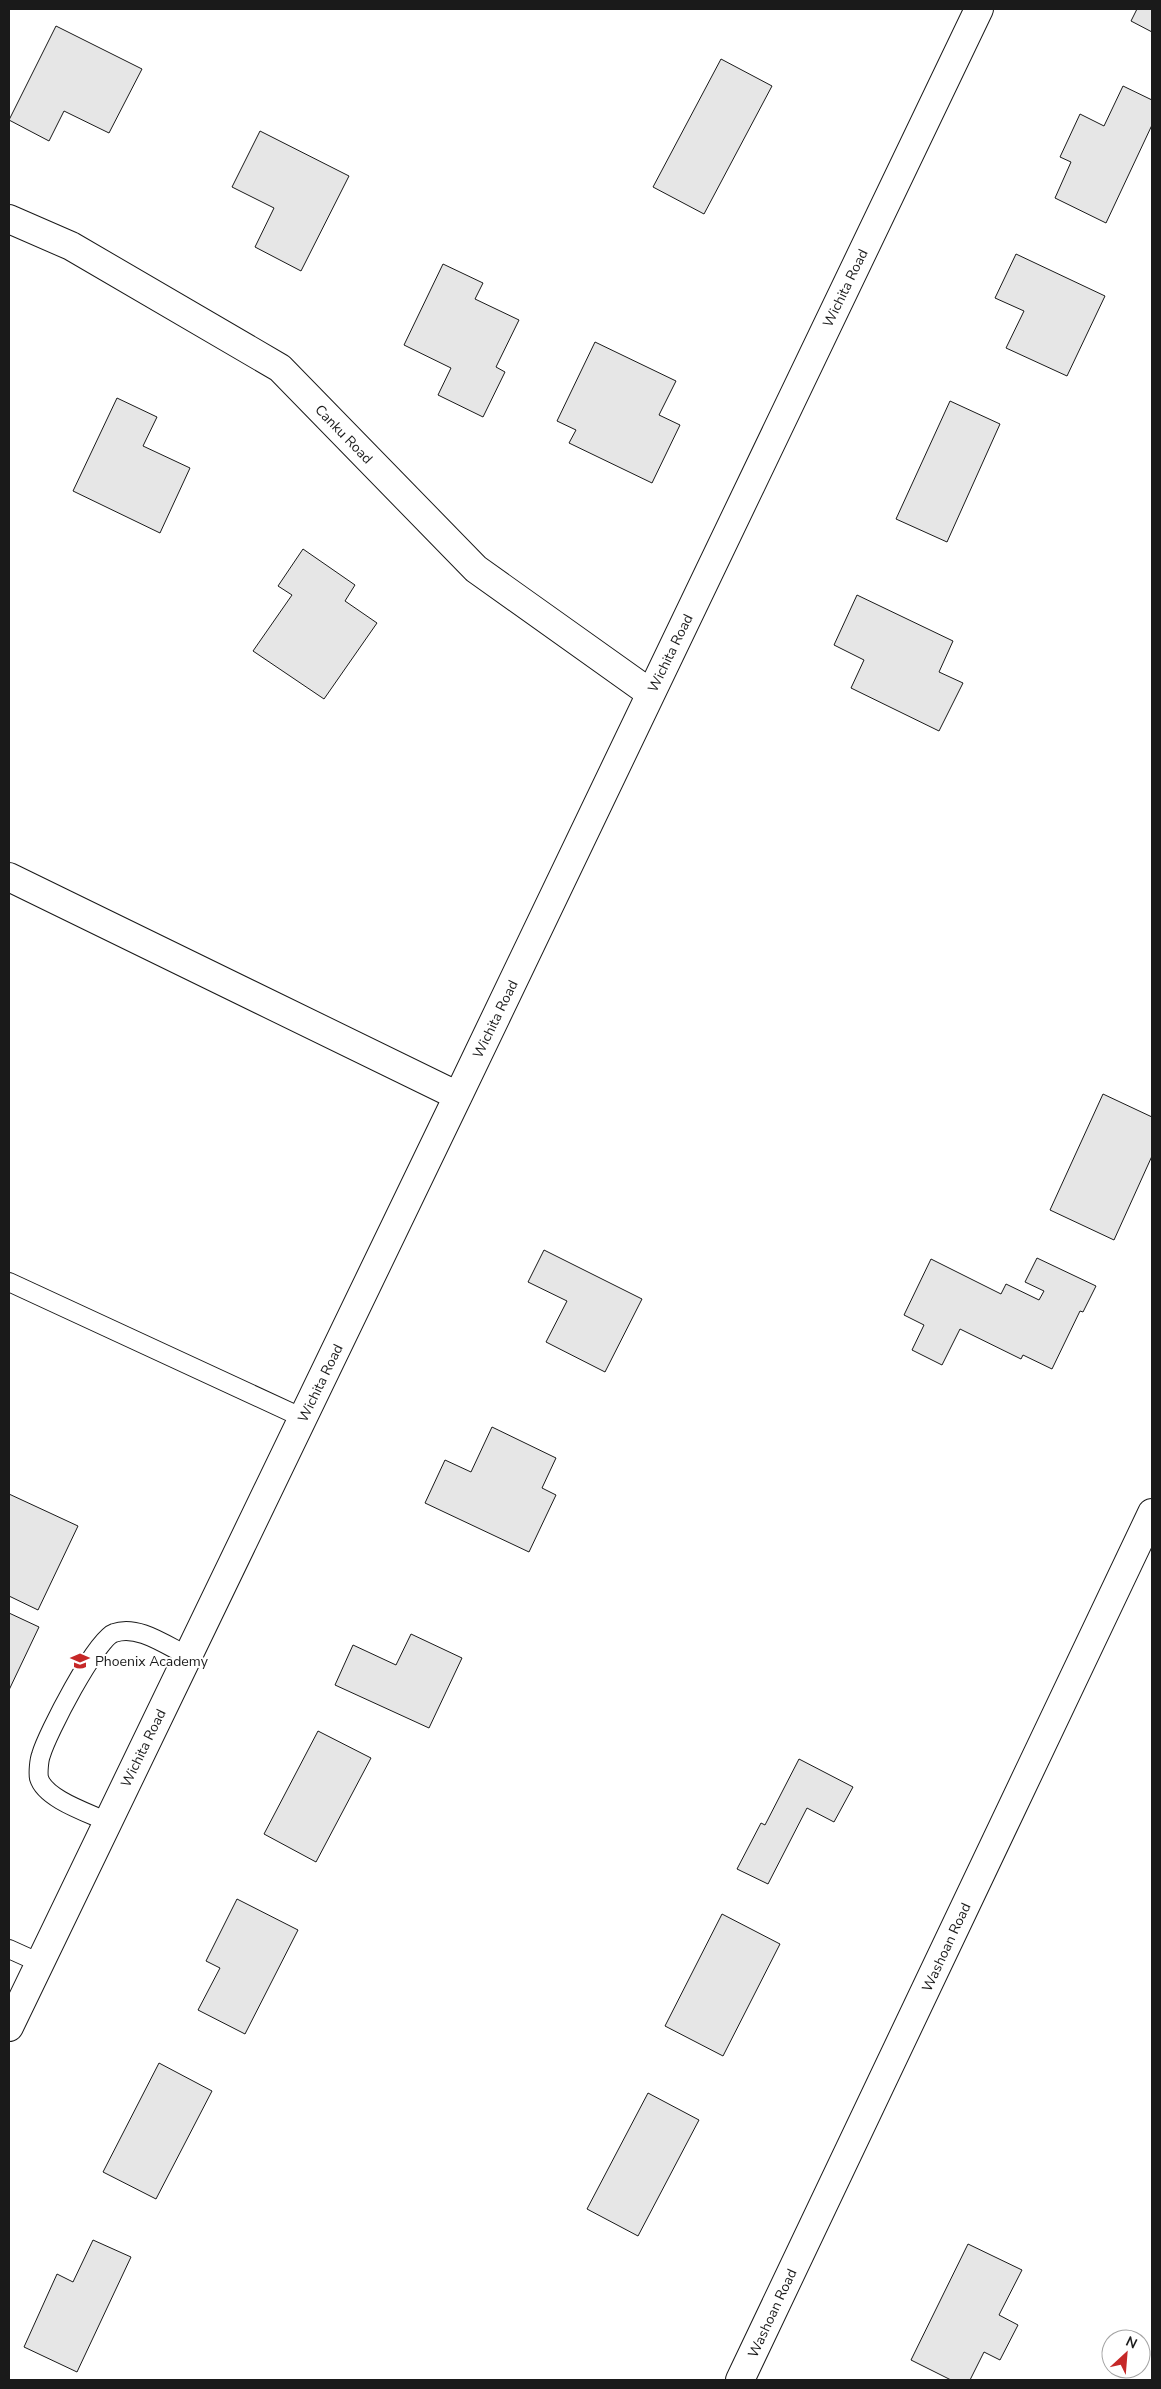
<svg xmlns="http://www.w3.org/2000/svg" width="1161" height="2389" font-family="'Nunito Sans',sans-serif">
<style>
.building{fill:#e6e6e6;stroke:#1a1a1a}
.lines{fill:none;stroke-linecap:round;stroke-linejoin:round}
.service-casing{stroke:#1a1a1a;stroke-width:20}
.minor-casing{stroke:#1a1a1a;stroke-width:30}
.service{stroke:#fff;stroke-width:18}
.minor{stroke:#fff;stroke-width:28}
.labels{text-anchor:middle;stroke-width:4;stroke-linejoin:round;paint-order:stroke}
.street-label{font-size:14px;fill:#1a1a1a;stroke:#fff}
.poi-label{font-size:14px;fill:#1a1a1a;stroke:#fff;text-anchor:start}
</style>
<rect width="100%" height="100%" fill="#fff"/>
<path class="building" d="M1137,9H1152V32L1131,21Z
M56,26L142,69L109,133L64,111L49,141L9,120Z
M721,59L772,86L704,214L653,187Z
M1123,86L1152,100V125L1106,223L1055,198L1071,162L1060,157L1080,114L1104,126Z
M260,131L349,176L301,271L255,247L274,208L232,187Z
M1016,254L1105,296L1067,376L1006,348L1024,311L995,298Z
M443,264L483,283L475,299L519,320L496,367L505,372L483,417L438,395L451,368L404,345Z
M595,342L676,381L659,415L680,425L652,483L569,443L576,430L557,421Z
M117,398L157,417L143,446L190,468L160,533L73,491Z
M950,401L1000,424L947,542L896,519Z
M303,549L355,585L345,601L377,623L324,699L253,651L292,595L278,586Z
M857,595L953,641L939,672L963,683L939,731L851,688L864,660L834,645Z
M1103,1094L1152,1117V1156L1114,1240L1050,1210Z
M544,1250L642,1299L605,1372L546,1342L567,1301L528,1282Z
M1037,1258L1096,1286L1083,1312L1080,1311L1052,1369L1023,1355L1021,1359L960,1329L942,1365L912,1350L924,1325L904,1315L931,1259L1001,1294L1006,1284L1039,1300L1044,1291L1025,1282Z
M492,1427L556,1458L542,1488L556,1495L529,1552L425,1503L445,1460L471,1472Z
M9,1494L78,1526L38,1610L9,1596Z
M9,1613L39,1627L9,1690Z
M411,1634L462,1658L429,1728L335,1685L353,1645L396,1665Z
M318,1731L371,1758L316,1862L264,1834Z
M799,1759L853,1787L834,1822L807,1808L768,1884L737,1869L761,1823L765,1825Z
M237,1899L298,1930L245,2034L198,2010L220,1968L206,1961Z
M722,1914L780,1944L723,2056L665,2026Z
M159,2063L212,2091L156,2199L103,2172Z
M648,2093L699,2120L638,2236L587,2209Z
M93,2240L131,2257L77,2372L24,2347L57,2274L73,2282Z
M968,2244L1022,2270L999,2315L1018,2325L1000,2360L984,2352L970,2380H951L911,2360Z"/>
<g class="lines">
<g class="service-casing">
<path id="service" d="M9,1282L303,1418
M108,1822C89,1813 45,1799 39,1778C38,1773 39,1760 41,1755C47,1734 96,1639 114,1633C138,1624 167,1646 188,1656
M9,1949L40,1963"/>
</g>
<g class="minor-casing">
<path id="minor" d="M9,219L71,246L280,368L476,569L650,693
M9,877L458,1096
M9,2027L458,1096L979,9
M740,2380L1152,1513"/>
</g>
<use href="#service" class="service"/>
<use href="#minor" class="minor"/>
</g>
<defs>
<g id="school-bare" transform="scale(1.5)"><path d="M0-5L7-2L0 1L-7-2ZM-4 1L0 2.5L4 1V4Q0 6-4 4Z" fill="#c62828" stroke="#fff" stroke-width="2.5" paint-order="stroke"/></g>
</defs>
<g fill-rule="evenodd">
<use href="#school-bare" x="80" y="1661"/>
</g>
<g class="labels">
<g class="street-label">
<text transform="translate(845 288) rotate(-64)" y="5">Wichita Road</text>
<text transform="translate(344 434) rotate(46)" y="5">Canku Road</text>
<text transform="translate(670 653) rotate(-64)" y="5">Wichita Road</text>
<text transform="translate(495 1019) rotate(-64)" y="5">Wichita Road</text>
<text transform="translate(320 1383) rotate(-64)" y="5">Wichita Road</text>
<text transform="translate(143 1748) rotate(-64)" y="5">Wichita Road</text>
<text transform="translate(946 1947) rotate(-65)" y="5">Washoan Road</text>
<text transform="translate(772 2313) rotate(-65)" y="5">Washoan Road</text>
</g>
<g class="poi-label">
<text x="95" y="1666">Phoenix Academy</text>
</g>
</g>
<rect width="1161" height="2389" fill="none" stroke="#1a1a1a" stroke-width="20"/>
<g transform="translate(1126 2354) rotate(26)"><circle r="24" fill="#ffffff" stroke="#a3a3a3"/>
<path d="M0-4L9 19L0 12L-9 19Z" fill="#c62828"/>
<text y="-8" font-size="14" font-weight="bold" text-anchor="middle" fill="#1a1a1a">N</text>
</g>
</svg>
